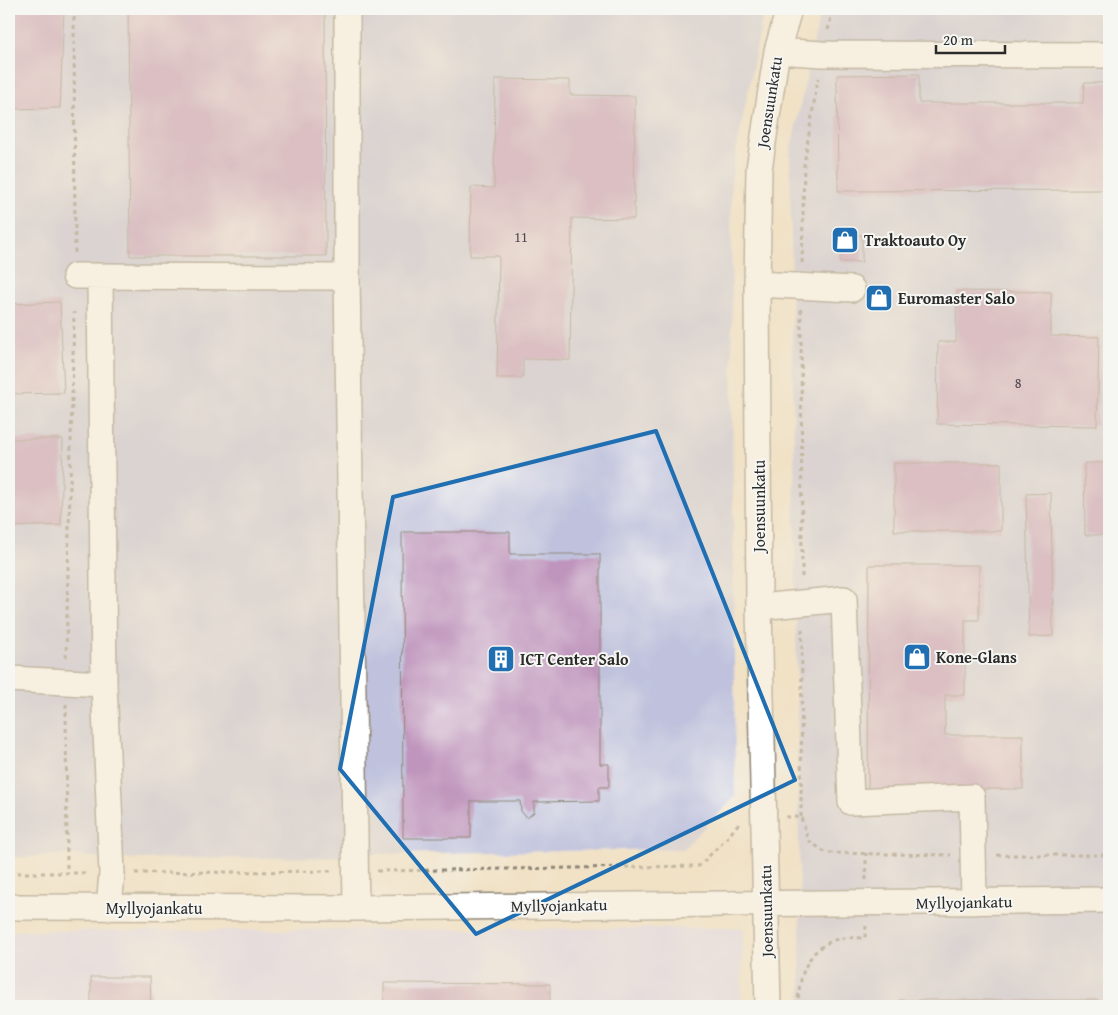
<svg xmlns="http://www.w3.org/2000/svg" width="1118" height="1015" font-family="'Gentium Book Plus',serif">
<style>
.built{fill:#dad6f7}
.industrial{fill:#c0c2dd}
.building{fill:#c095bd}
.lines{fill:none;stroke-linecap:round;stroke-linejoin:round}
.minor-casing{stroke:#8e8678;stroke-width:28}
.path{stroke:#8e8678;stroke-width:3;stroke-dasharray:4 4;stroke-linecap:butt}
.minor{stroke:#fff;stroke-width:25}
.marked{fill:none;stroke:#1f6fb2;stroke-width:4;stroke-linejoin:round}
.labels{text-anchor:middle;stroke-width:4;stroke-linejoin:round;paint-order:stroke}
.number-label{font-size:14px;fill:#504650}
.street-label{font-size:16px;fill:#2b2b2b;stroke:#f6f6f2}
.poi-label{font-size:16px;font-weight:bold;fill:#2b2b2b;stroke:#f6f6f2;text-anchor:start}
</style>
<rect width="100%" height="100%" fill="#f6f6f2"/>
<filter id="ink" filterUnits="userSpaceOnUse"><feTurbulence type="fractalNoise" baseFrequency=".02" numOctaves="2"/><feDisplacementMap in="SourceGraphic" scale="10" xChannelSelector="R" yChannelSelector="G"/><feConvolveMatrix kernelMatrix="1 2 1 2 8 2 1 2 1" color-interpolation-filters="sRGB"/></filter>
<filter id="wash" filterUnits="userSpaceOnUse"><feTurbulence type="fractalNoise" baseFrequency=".0096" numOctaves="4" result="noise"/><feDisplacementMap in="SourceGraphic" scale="20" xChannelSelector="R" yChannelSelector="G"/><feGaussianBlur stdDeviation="1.12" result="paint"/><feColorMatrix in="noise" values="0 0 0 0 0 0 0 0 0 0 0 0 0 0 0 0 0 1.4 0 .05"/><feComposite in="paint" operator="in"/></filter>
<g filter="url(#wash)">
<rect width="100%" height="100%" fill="#f1e2c6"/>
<path class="built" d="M743,928L741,1006H9V931Z"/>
<path class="industrial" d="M9,9H764L731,179L735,797L683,849L377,854L355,857L111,859L69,854L9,858Z
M821,9H1109V1006H801L790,153Z"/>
<g id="blocks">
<path class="building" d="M9,9H64L60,108L9,109Z
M128,9H325L326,256H130Z
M919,74V103H1083L1084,83H1109V190L838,191L837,75Z
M495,79L570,80V95L635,96L634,219L572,218L570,360L523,359V378H497L499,256H470L471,187L494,188Z
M841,235H862V262H840Z
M957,291L1051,292V336L1099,337L1097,426L937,424L938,342H956Z
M60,302L64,393L9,394V304Z
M9,439H63L61,525L9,527Z
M894,463H1001V531H894Z
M1084,463H1109V535H1085Z
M1051,493L1053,636L1029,637L1026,494Z
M402,532H510V554H600V764H609V787H599V801L534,802V812L527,818L521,811L520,801H471V838H403Z
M869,565H979V620H965V695H945V735H1023V789H868Z
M91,977H150L151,1006H91Z
M384,983L550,984V1006H384Z
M899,1000H1099V1006H899Z"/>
</g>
</g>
<g filter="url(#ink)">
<use href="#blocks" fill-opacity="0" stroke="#8e8678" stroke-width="1"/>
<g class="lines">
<g class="minor-casing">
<path id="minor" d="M347,9V277L356,908
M777,51L822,54L1109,55
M75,276L347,277
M100,278L104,684L112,873L109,908
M757,284L852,289
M759,607L844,599L851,802L972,797L974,902
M9,679L104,684
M9,907L356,908L1109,900
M768,1006L759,607L757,284L759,169L777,51L789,9"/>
</g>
<path class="path" d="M74,9L75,253
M828,30L833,9
M802,263L804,164L818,78
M801,309L802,580
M66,658L74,312
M66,704L67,873
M786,817H801L808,840L826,853L951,855
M801,817L802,627
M997,855H1109
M377,871L699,866L727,838L739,823
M9,873H89
M135,873L334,871
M866,880V853
M798,1006C798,978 807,947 838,939C846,937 857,938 865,938L866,926"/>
<use href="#minor" class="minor"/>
</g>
</g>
<path d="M0 0H1118V1015H0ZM656,431L795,780L476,934L340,769L393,497Z" fill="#f1e2c6" fill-opacity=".55" fill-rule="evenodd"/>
<path class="marked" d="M656,431L795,780L476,934L340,769L393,497Z"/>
<defs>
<g id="shop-square" transform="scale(1.4375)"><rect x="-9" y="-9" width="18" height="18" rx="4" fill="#1f6fb2" stroke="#f6f6f2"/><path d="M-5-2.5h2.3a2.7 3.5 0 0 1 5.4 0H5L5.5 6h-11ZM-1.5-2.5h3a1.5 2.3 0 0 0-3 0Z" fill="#fff"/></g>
<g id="building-square" transform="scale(1.4375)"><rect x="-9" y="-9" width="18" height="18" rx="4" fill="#1f6fb2" stroke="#f6f6f2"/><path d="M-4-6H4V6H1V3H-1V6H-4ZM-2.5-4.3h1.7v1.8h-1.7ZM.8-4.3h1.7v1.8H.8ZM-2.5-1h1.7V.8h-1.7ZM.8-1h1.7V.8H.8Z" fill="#fff"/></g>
</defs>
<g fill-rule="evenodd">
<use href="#shop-square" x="845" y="240"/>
<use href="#shop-square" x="879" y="298"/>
<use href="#shop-square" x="917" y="657"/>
<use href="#building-square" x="501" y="659"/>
</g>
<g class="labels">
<g class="number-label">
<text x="521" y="242">11</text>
<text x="1018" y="388">8</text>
</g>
<g class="street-label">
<text transform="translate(769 102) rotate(-81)" y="6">Joensuunkatu</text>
<text transform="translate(759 506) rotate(-90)" y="6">Joensuunkatu</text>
<text transform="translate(964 902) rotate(-1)" y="6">Myllyojankatu</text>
<text transform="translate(559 905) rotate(-1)" y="6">Myllyojankatu</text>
<text x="154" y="914">Myllyojankatu</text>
<text transform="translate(766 911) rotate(-91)" y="6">Joensuunkatu</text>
</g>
<g class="poi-label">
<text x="864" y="246">Traktoauto Oy</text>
<text x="898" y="304">Euromaster Salo</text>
<text x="936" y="663">Kone-Glans</text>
<text x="520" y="665">ICT Center Salo</text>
</g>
</g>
<rect width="1118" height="1015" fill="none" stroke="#f6f6f2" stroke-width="30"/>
<path d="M936 45v8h69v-8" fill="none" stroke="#2b2b2b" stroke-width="2.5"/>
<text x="943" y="45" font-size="15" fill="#2b2b2b" stroke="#f6f6f2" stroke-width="4" paint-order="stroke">20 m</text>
</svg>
